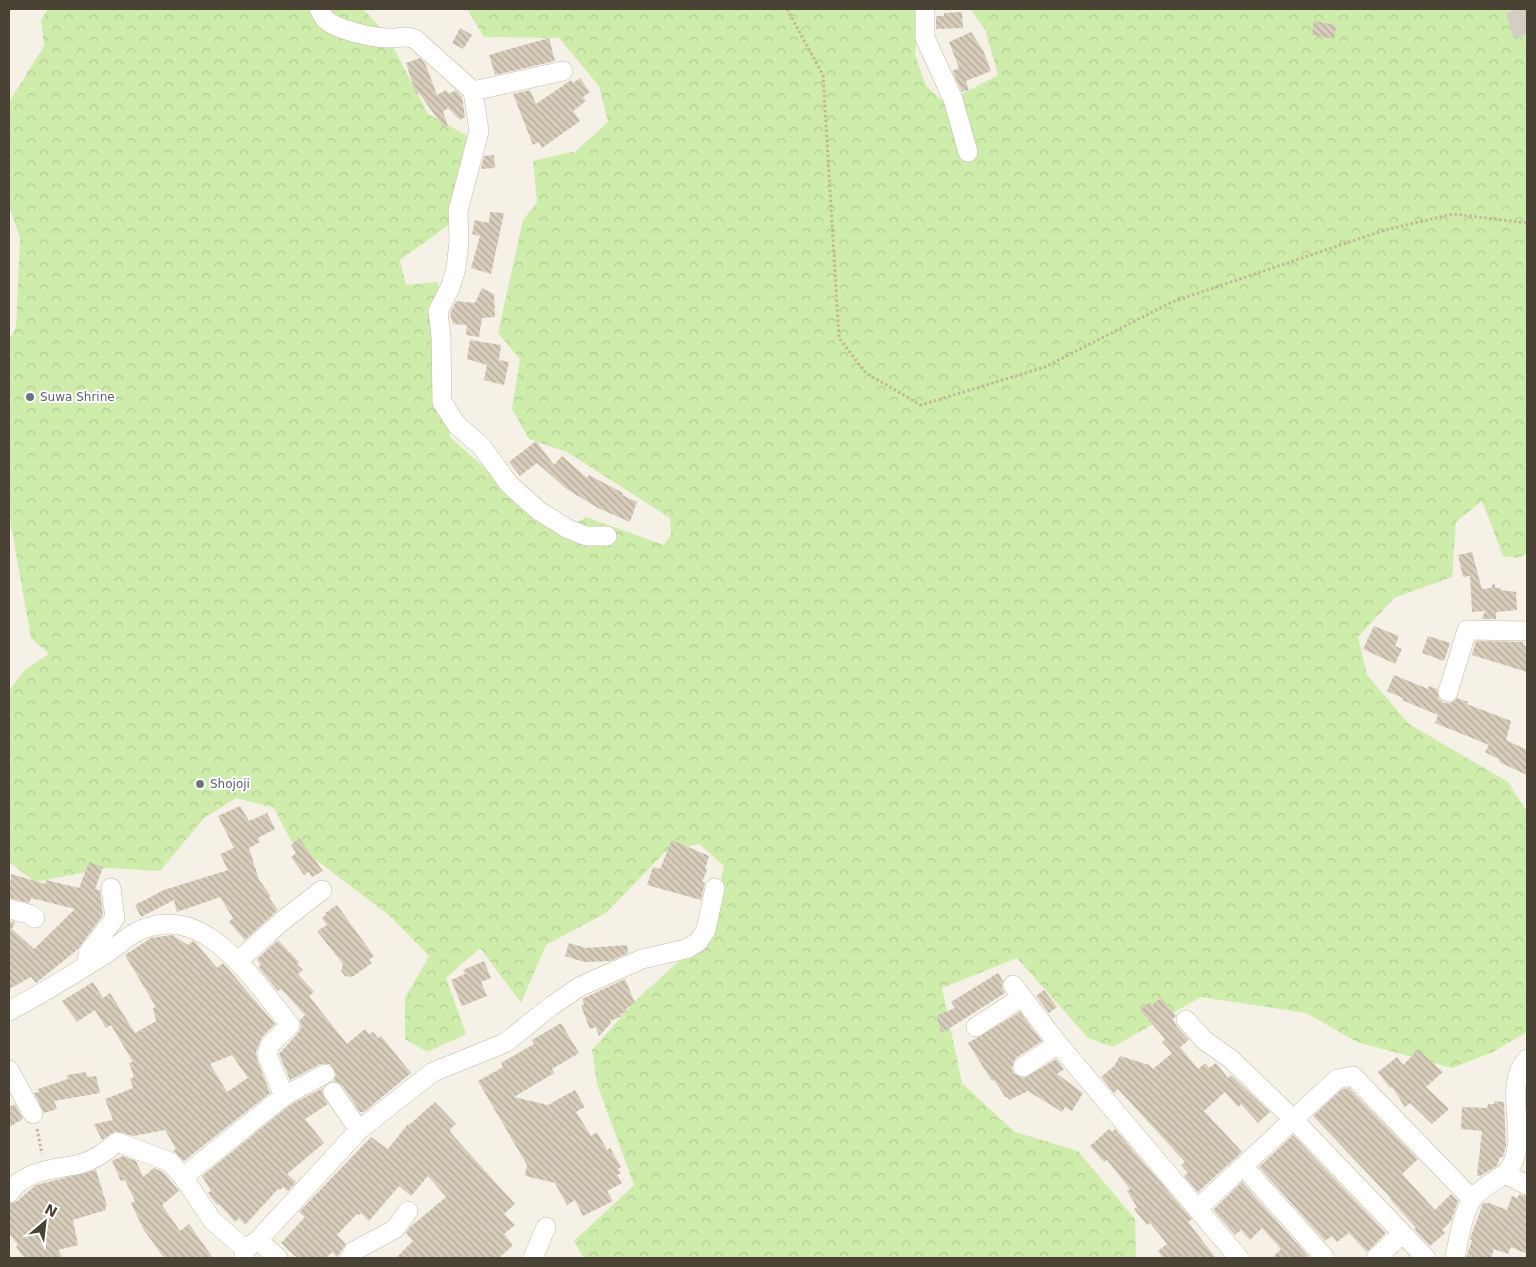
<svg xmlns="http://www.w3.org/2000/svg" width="1536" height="1267" font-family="'DejaVu Sans',sans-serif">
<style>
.forest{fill:url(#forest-crowns)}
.building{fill:url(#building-back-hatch);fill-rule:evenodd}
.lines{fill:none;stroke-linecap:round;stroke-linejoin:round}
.highway-tunnel{stroke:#d3cec3;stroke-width:28;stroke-dasharray:28 14;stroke-linecap:butt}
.minor-casing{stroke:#c2b9a8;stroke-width:20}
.path{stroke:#c5b698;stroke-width:3;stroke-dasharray:2.5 2.5;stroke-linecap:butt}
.minor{stroke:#fff;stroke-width:19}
.worship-dot{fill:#6b7280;stroke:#fff;stroke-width:2}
.labels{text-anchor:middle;stroke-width:4;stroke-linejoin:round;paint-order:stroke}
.worship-label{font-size:12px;fill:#5b616d;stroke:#fff;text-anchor:start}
</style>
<defs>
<pattern id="forest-crowns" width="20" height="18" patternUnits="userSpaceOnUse" patternTransform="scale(1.25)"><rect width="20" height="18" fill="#ceedab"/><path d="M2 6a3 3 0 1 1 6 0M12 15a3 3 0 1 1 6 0" fill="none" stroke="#b2cc94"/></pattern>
<pattern id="building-back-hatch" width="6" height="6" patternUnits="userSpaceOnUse" patternTransform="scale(1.25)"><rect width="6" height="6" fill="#d8cdbb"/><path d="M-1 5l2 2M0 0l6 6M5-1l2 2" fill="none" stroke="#b1a899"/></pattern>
</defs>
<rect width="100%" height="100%" fill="#f5f1e7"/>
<path class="forest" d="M48,9H363L387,35L428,114L473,139L450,224L400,260L406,285L438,282L450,372V437L535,513L563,532L586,517L664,545L671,534L670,518L567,452L529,439L512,409L520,359L498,333L523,220L537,202L533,161L576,151L608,122L599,86L559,38L484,37L467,9H920L915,55L926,86L945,103L998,75L985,29L970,9H1527V554L1518,558L1503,556L1482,501L1456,522L1452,577L1394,598L1358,637L1367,675L1409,724L1508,782L1527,812V1032L1491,1053L1452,1068L1357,1042L1306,1013L1201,997L1113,1047L1088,1038L1017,958L942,988L962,1083L1015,1132L1078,1151L1135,1219L1136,1258H584L574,1241L634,1185L597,1084L592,1050L636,1000L710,933L724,866L699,844L665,852L606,913L546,945L521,1003L480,948L446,978L466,1034L427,1052L405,1039V998L429,956L390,916L291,841L274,808L236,798L204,818L160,871L107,868L35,882L9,862V691L24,670L49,654L31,638L9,515V340L16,327L20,238L9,207V102L44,46L41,20Z"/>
<path class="building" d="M962,12L963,28L936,29V16H944V13Z
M1314,21L1336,25L1334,39L1312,35Z
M460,28L472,35L463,49L452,43Z
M971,32L983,50L991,71L966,81L969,90L962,92L952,71L959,68L949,42Z
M549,38L555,61L495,75L489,55Z
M420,58L425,63L437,95L446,90L449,94L456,90L462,97L465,117L460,120L448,108L443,112L448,126L444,128L419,93L416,94L406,63Z
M580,78L590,92L583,97L586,101L573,111L580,121L542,148L539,142L533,145L513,94L530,90L536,104L571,80L573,83Z
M494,155L495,168L481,169L484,156Z
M490,212L504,213L491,274L471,268L480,236L472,234L475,220L489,223Z
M482,288L494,294L495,317L482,318L479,337L466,335L467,325L453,324L450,313L456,301L475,303Z
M470,340L501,345L499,360L509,362L504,385L484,380L487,365L467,359Z
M536,441L554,465L562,456L587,478L589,475L623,493L622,495L637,502L630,522L598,508L568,490L537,463L520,476L509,462Z
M1472,552L1482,589L1491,588L1493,584H1495V588H1501V590L1516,592L1517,610L1496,612V619H1482L1485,611L1472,612L1470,576L1463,577L1458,555Z
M1374,626L1399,636L1395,646L1402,649L1395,664L1363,649Z
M1428,636L1450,643L1444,661L1422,653Z
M1476,641L1524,642L1523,645L1527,646V672L1472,655Z
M1394,675L1428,689L1429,686L1437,689L1439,699L1444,703H1451L1457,698L1468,702L1467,704L1511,721L1506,740L1527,750V775L1499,762L1500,760L1485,752L1489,745L1435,723L1438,715L1402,700L1403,698L1387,691Z
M240,806L249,821L267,813L275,829L258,838L260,842L249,848L259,880L271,896L269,898L278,910L245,940L229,922L233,918L220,897L177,912L174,900L141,917L135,905L164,890L228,870L220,854L234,848L218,816Z
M299,838L323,871L312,877L309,872L304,875L291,857L296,853L291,845Z
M672,840L709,856L705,869L707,870L702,882L705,883L701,900L647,885L653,867L660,869Z
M89,862L103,867L95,889L100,890L103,915L78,949L36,983L31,977L9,989V921L15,922L12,929L34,949L75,909L31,898L29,903L9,898L11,874L45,884L46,880L79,888Z
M337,905L374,956L369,960L372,963L352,977L345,976L341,971L343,964L317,931L327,925L322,918L326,915L325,913Z
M172,935L188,945L193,941L195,942L217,968L223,963L275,1024L262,1037L256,1052L257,1059L270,1093L184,1161L173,1151L176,1149L165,1130L133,1136L115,1131L102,1140L94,1124L113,1120L105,1099L133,1088L130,1079L134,1077L129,1063L133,1062L111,1025L106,1028L95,1010L77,1022L62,1001L93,982L103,998L110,993L135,1033L156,1021L153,1008L156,1007L125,955L151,938ZM232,1055L248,1078L227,1092L210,1064Z
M278,940L299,962L297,964L303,970L298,974L314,992L309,996L347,1044L365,1029L369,1034L373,1032L378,1038L381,1036L411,1073L364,1112H360L342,1085L334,1081L336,1074L330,1064H320L290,1080L279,1054L298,1033L301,1028L300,1020L305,1015L281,989L278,991L258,967L261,965L257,959Z
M569,943L586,948L627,945L628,953L611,961L584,962L565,956Z
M484,961L491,978L481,982L487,996L462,1006L451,980L465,974L463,970Z
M998,973L1003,981L1002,987L1005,993L942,1033L936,1016L955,1008L951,1002Z
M625,979L635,1003L626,1009L627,1012L621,1014L622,1016L610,1021L611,1023L599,1036L596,1027L590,1029L581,1006L584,1004L582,999Z
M1044,990L1057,1007L1049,1013L1036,996Z
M1161,998L1176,1016L1173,1019L1177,1027L1189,1040L1180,1047L1198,1069L1205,1063L1209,1068L1216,1063L1228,1078L1231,1075L1270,1112L1258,1123L1241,1104L1238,1107L1225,1092L1204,1111L1242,1152L1198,1192L1184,1176L1188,1173L1181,1165L1185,1162L1118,1089L1114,1093L1101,1077L1114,1066L1120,1056L1149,1065L1153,1069L1172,1053L1162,1042L1165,1039L1140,1010L1150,1002L1152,1005Z
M1020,1012L1042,1041L1016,1058L1012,1067L1013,1073L1024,1078L1056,1059L1064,1069L1057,1074L1083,1093L1072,1111L1065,1107L1062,1112L1028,1091L1009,1100L1008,1097L1006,1098L994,1080L992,1081L968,1043Z
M561,1023L579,1053L552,1069L554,1073L514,1097L548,1105L575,1090L585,1107L576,1112L591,1136L597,1132L607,1150L610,1148L621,1167L618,1169L621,1173L617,1175L622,1183L607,1191L613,1201L583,1216L575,1200L567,1205L555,1183L525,1176L527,1165L478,1081L503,1067L501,1063L534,1044L532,1040Z
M1418,1050L1443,1072L1426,1087L1449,1109L1432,1124L1410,1103L1405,1107L1392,1087L1390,1088L1378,1072L1397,1057L1403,1065Z
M86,1072L87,1077L96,1076L100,1093L54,1101L57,1109L44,1113L34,1093L39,1092L38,1089L68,1079L67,1075Z
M323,1088L322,1093L328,1104L305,1119L324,1143L287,1174L296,1182L288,1191L283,1187L280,1190L278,1189L245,1225L239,1218L235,1222L219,1204L217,1205L208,1193L211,1191L202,1176L290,1105Z
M1349,1088L1418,1159L1402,1174L1435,1210L1451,1194L1458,1201L1451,1221L1442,1230L1445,1233L1430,1246L1414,1229L1416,1228L1390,1199L1391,1198L1313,1116L1342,1089Z
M1494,1101L1504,1102L1506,1146L1503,1157H1500L1497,1166L1480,1176H1477L1482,1131L1461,1129L1462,1107L1487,1108L1488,1104H1494Z
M435,1102L456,1124L450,1129L451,1133L515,1204L504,1214L515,1225L504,1234L513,1245L499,1258H396L413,1241L406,1233L409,1228L446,1197L428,1176L411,1196L399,1186L369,1221L361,1213L359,1215L357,1214L337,1235L346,1244L337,1257L332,1252L326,1258H297L281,1243L305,1217L299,1212L371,1137L388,1149L408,1124L409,1125Z
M15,1104L23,1119L9,1127V1107Z
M1109,1129L1112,1132L1115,1129L1192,1219L1188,1222L1216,1258H1163L1158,1251L1167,1244L1150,1223L1147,1225L1134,1209L1137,1207L1127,1191L1130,1189L1107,1160L1104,1162L1090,1146Z
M1293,1135L1386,1233L1367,1252L1349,1233L1337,1242L1332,1236L1325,1241L1259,1167Z
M123,1156L136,1161L143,1177L154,1168L163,1172L179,1191L162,1205L180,1231L189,1224L213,1258H164L144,1230L131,1203L135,1201L125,1180L121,1181L112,1161Z
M96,1170L107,1206L105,1207L106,1210L73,1220L78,1245L58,1250L63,1258H24L16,1246L18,1245L9,1233V1204L17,1201L36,1185Z
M1242,1182L1308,1256L1306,1258H1272L1281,1249L1262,1228L1250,1240L1241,1230L1235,1235L1213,1210Z
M1519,1194L1527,1196V1254L1511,1247L1508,1254L1494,1249L1491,1258H1466L1472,1240L1470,1239L1483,1203H1489L1507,1210L1512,1196L1518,1198Z"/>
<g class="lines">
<path class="highway-tunnel" d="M1519,9L1527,34"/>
<g class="minor-casing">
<path id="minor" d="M319,9C321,12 323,16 325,19C336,30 377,39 392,38C403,38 403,35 415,39L473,91L479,131L458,211L459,241L456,269L450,288L438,311L441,337L442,402L457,425L481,446L509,484L539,511L568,529L586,536H607
M925,9V38L953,99L968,152
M473,91L563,71
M1448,692L1467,630L1527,631
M9,909L29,914L35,918
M237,962L281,922L322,890
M87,965L88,953L115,918L111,888
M1013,985L1058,1044L1239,1258
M9,1011C42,994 75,973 107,953C121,944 132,931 149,927C170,920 193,926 210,938C242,959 266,996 290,1025L270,1045L267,1055L284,1096
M1186,1020L1205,1041L1231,1059L1293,1119L1426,1258
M976,1027L1022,997
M1023,1067L1058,1044
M9,1070L33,1114
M333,1092L359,1130
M1243,1166L1325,1258
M1505,1174C1535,1143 1499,1091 1527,1059
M183,1177L212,1220L245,1249
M9,1193C26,1169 54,1170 80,1164C95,1160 106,1152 117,1142L170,1162L183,1177L284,1096L325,1074
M1197,1209L1337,1079L1353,1076L1472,1199
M258,1240L278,1258
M244,1258L245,1249L258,1240L359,1130L433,1072L505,1043L550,1007L579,987L642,959L686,949L698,942L706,930L715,888
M350,1258L354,1251L395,1229L408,1211
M533,1258L546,1227
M1376,1258L1402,1234
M1455,1258C1458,1241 1463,1211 1473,1198C1481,1188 1494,1181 1505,1174L1527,1185"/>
</g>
<path class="path" d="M787,9L823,75L839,338L866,373L921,405L1045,367L1172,302L1385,230L1453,214L1527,223
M37,1129L42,1154"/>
<use href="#minor" class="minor"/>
</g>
<g class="worship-dot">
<circle cx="30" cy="397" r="5"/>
<circle cx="200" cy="784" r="5"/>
</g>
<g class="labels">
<g class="worship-label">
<text x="40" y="401">Suwa Shrine</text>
<text x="210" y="788">Shojoji</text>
</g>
</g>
<rect width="1536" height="1267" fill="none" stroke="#494235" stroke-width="20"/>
<g transform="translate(45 1222) rotate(28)" stroke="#ffffff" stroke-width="4" paint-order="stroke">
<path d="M0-4L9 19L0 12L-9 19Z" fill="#494235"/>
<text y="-8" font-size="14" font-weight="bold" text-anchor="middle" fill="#494235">N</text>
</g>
</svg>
